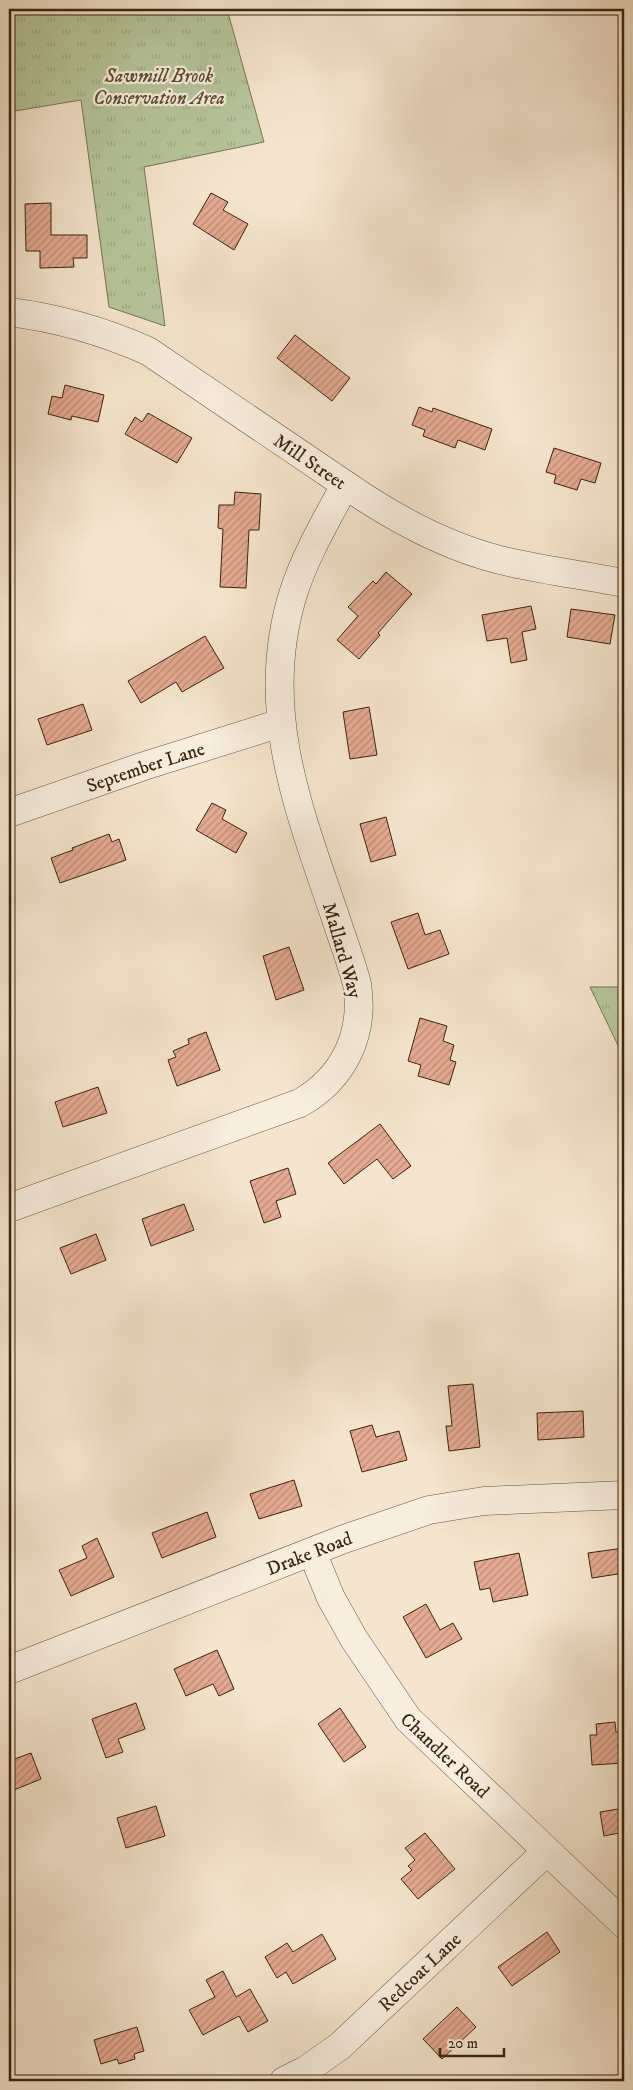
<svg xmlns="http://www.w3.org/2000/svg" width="633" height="2090" font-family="'IM FELL DW Pica',serif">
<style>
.grass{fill:url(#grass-tufts);stroke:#797553}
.building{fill:url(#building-hatch);stroke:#3b240a}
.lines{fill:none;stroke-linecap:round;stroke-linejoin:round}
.minor-casing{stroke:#6a543b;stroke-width:29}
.minor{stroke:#f8eedf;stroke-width:28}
.labels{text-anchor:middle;stroke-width:4.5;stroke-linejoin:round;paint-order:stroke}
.park-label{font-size:19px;font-style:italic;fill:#5a4c2e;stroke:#f8eedf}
.street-label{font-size:19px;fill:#3b240a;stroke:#f8eedf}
</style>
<defs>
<pattern id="grass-tufts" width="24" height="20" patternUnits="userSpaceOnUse" patternTransform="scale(1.25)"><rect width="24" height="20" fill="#b7c69c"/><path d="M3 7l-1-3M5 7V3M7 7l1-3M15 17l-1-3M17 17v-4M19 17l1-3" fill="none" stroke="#9eaa85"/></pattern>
<pattern id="building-hatch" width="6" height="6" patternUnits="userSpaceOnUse" patternTransform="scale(1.25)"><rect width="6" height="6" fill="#e5aa93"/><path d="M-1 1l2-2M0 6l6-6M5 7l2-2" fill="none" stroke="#bb8a76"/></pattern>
</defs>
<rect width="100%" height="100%" fill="#f5e5ce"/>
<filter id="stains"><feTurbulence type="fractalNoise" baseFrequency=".004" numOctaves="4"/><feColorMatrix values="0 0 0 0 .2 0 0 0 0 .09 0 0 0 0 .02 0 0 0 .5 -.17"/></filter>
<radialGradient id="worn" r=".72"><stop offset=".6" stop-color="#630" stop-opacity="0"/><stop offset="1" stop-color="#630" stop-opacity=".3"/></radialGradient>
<path class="grass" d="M9,9H227L264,142L144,167L165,326L109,307L81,100L9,112Z
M590,987H624V1058Z"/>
<path class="building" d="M211,193L228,202L223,210L248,224L234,250L193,224Z
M51,203V235H87V258H73L74,267L40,268V251H26L25,204Z
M295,335L350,378L332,401L277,358Z
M65,385L104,395L98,422L72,416L71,420L48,414L52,396L62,398Z
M419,407L432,412L433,408L492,429L485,450L458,440L455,448L423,436L425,430L412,425Z
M148,413L192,438L177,463L125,434L135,417L142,422Z
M554,448L601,463L595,483L581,479L577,490L554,483L556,475L546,472Z
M235,492L261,494L259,530H249L246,588L220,587L223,529L218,528L219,505H234Z
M386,572L412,594L378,633L380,635L359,659L337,640L358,616L348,607L373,581L376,584Z
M531,606L536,629L522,632L527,660L511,663L507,638L487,641L482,615Z
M571,609L615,615L610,644L567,637Z
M205,636L224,668L182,692L176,682L141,703L128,681Z
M83,704L92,730L47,745L38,719Z
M369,707L377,755L350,759L343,712Z
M212,803L226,810L222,819L247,833L236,853L196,830Z
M386,817L396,855L371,862L360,824Z
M109,834L112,842L119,839L126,860L60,883L51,858L73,850L72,848Z
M418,913L425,935L440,930L449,954L408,969L391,922Z
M289,947L304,990L276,1000L263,956Z
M420,1018L447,1026L443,1041L454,1045L450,1060L456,1062L449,1085L418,1076L421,1065L408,1061Z
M206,1032L220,1070L177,1086L168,1060L176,1057L173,1051L189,1044L188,1039Z
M98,1087L107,1113L63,1127L55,1102Z
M380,1124L411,1166L393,1179L377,1159L344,1184L328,1163Z
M288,1168L296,1194L276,1201L281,1217L264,1223L250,1181Z
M184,1204L194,1230L151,1246L142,1219Z
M96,1234L106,1260L71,1274L60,1248Z
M473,1384L480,1447L449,1451L446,1426H452L448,1386Z
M583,1411L584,1437L538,1440L537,1413Z
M372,1425L376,1437L399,1431L407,1460L362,1472L350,1431Z
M294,1480L302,1506L259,1519L250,1494Z
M207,1512L216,1537L162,1558L152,1533Z
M97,1538L114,1577L71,1596L59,1570L87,1558L82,1546Z
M624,1548V1573L592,1578L588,1553Z
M519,1553L528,1595L493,1602L490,1588L480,1590L474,1562Z
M426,1604L440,1630L453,1623L462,1639L426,1658L403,1617Z
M217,1650L234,1689L219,1696L213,1684L186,1696L174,1669Z
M136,1703L145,1729L118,1739L123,1752L106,1758L92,1719Z
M340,1708L366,1747L344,1762L318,1724Z
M615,1722L616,1732H624V1763L592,1765L590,1735H597L596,1724Z
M31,1753L41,1779L9,1792V1761Z
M156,1806L165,1836L126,1848L117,1818Z
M624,1808V1832L604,1836L600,1812Z
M425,1833L455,1869L418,1899L401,1879L412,1870L408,1866L415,1860L405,1848Z
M547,1932L560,1952L512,1986L498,1967Z
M322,1934L336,1959L293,1984L286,1972L277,1978L265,1957L287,1943L293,1952Z
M223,1971L236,1997L250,1989L268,2021L248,2032L239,2016L203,2035L189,2010L215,1997L206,1980Z
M457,2007L476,2027L442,2059L423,2039Z
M137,2027L144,2051L134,2054L135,2059L119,2064L117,2059L101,2064L94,2040Z"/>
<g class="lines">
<g class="minor-casing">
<g id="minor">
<path id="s1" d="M9,312C58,318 103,331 148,351L365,498C407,525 452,548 500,560C541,570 583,575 624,583"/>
<path id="s2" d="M9,813L144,766L281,723"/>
<path d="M9,1208L300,1103C344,1078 365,1034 357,984C351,961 342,938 335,916C298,808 257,706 294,591C306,554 327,519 345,485"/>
<path id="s3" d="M312,1552L331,1598L354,1639L408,1719L624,1924"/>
<path id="s4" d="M9,1670L344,1539L429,1510L484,1501L624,1495"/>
<path id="s5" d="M284,2081L306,2070L340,2046L546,1852"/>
</g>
</g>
<use href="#minor" class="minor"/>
</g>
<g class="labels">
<g class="park-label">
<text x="159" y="82">Sawmill Brook<tspan x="159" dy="22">Conservation Area</tspan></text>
</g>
<g class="street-label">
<text dy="7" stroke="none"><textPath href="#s1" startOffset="341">Mill Street</textPath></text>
<text dy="7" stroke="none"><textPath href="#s2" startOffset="144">September Lane</textPath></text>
<text transform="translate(343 950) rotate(74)" y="7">Mallard Way</text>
<text dy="7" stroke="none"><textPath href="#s4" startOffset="322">Drake Road</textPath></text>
<text dy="7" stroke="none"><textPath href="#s3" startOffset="245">Chandler Road</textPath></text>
<text dy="7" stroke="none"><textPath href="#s5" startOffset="175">Redcoat Lane</textPath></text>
</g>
</g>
<rect width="633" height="2090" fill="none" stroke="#f5e5ce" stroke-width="30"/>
<rect x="10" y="10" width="613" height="2070" fill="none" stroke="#3b240a" stroke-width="2.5"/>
<rect x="15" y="15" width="603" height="2060" fill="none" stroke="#3b240a"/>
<path d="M440 2048v8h64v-8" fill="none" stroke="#3b240a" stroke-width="2.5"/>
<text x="448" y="2048" font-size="15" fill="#3b240a" stroke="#f8eedf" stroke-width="4" paint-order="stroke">20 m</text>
<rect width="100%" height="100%" filter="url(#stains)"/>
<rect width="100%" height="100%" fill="url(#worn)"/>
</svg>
